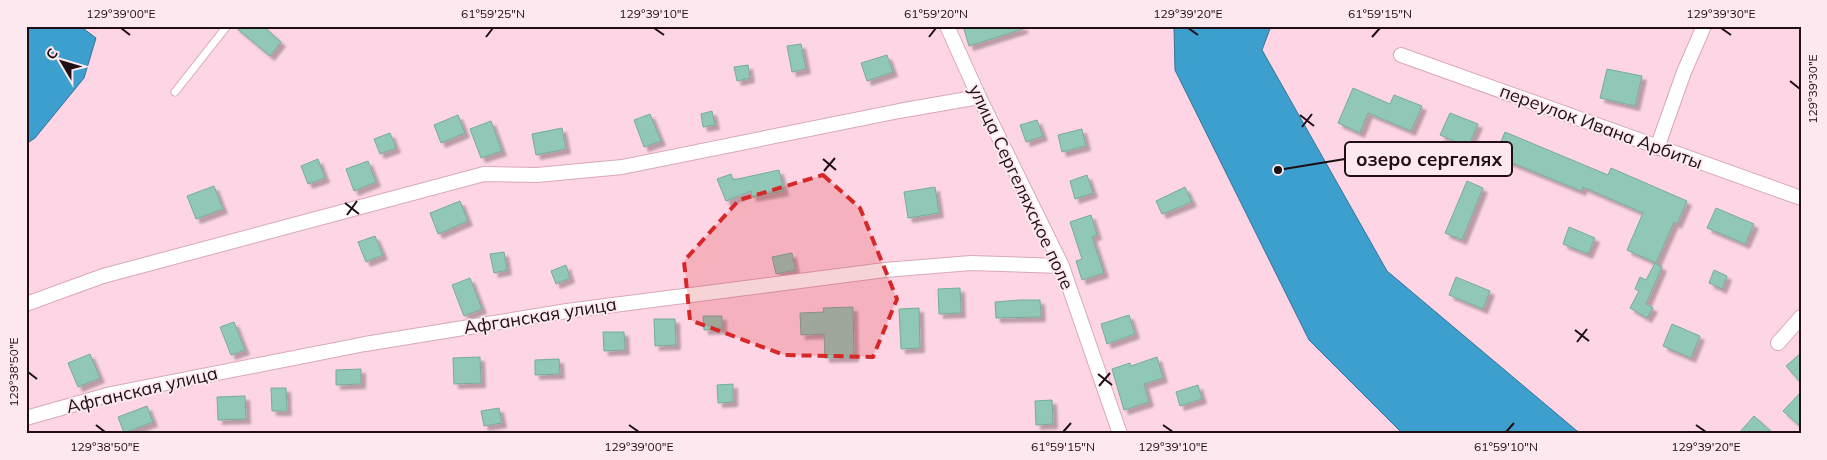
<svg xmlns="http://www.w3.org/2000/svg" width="1827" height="460" font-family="Mulish,sans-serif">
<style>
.water{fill:#3d9fcd;stroke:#347496}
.building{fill:#91c7b6;stroke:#76ab9a;filter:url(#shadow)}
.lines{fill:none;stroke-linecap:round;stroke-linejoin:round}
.lane-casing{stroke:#d8a8bb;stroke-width:9}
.street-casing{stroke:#d8a8bb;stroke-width:16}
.lane{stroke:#fff;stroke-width:7}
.street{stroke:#fff;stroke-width:14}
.marked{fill:#d62828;fill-opacity:0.2;stroke:#d62828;stroke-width:4;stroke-dasharray:10 6;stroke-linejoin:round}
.ticks{fill:none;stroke:#1e0e15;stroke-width:2}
.labels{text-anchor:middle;stroke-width:4;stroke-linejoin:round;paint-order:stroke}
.street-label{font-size:18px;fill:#1e0e15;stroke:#fde8f0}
.leader{fill:none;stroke:#1e0e15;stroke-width:2}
.callout-dot{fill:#1e0e15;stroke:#fde8f0;stroke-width:2}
.callout{fill:#fde8f0;stroke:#1e0e15;stroke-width:2}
.callout-label{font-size:19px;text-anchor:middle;font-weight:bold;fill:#1e0e15}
.neatline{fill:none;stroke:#1e0e15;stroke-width:2}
.ticks-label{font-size:12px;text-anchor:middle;fill:#1e0e15}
</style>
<defs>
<filter id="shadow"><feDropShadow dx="4.5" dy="4.5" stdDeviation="1" flood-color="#0004"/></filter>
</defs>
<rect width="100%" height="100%" fill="#fdd5e4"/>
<path class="water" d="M26,26H80L96,38L84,78L35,138L26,144Z
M1174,26H1271L1262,50L1387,271L1577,431L1587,434H1403L1309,340L1175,70Z"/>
<path class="building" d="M234,26H263L281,42L270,56Z
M963,26H1023V29L969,46Z
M801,44L806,69L792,72L787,46Z
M887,55L893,72L867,81L861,63Z
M748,65L750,78L737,81L734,67Z
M1607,69L1642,76L1635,106L1600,98Z
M1353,88L1390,104L1394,95L1422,106L1411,131L1368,113L1360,133L1338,123Z
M712,111L715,125L703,127L701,114Z
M1450,113L1478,124L1468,147L1440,135Z
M650,114L661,141L644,147L634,120Z
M458,115L465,133L441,143L434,125Z
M1037,120L1043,136L1026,142L1020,125Z
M491,121L502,151L481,158L470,129Z
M562,128L566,149L536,155L532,134Z
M1082,129L1086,146L1062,152L1058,135Z
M1505,132L1608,175L1611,168L1687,201L1677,224L1674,222L1656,263L1627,250L1643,213L1583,187L1581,191L1495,156Z
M390,133L396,148L380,154L374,139Z
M318,159L325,178L308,184L301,166Z
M368,161L376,182L354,191L346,169Z
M779,170L784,191L752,197L751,191L726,201L717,179L731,174L733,180Z
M1087,175L1093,193L1075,199L1070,181Z
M1467,181L1483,188L1462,240L1445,233Z
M214,186L223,209L196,219L187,196Z
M935,187L939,213L908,218L904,192Z
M1185,187L1192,202L1162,214L1156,201Z
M460,201L468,221L438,234L430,213Z
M1716,208L1754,224L1745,244L1707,228Z
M1091,215L1097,235L1092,237L1104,273L1082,280L1076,261L1082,259L1070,222Z
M1569,227L1595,238L1588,254L1563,244Z
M375,236L383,255L366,262L358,242Z
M504,252L507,270L494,273L490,254Z
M792,253L795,270L776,274L772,257Z
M1655,263L1662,267L1646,304L1653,308L1647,318L1630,308L1639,291L1635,289L1640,277L1646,280Z
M566,265L570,278L556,284L551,271Z
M1714,270L1727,276L1722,289L1709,283Z
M1456,277L1490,291L1483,309L1449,295Z
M470,278L482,309L464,316L452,285Z
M960,288L961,313L939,314L938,289Z
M1020,300H1040L1041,317L996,318L995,302Z
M853,307L854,357L825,358L824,334L801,335L800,313L824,312L823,308Z
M919,308L920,348L901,349L899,309Z
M1129,315L1135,334L1107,344L1101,324Z
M703,316H722V329L704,330Z
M654,319H675L676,345L655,346Z
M234,322L245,350L231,355L220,327Z
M1672,324L1700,336L1691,358L1663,346Z
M603,332H624L625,350L604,351Z
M1801,353V383L1786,366Z
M90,354L100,378L78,387L68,363Z
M480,357L481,383L454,384L453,358Z
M1157,357L1163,378L1144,384L1149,402L1124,410L1112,369L1130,363L1131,366Z
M559,359L560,374L535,375V360Z
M361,369V384L336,385V370Z
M733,384V402L718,403L717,385Z
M1198,385L1202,399L1180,406L1176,392Z
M271,388H286L287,411H272Z
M1801,392V427L1783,411Z
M245,396L246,419L218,420L217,397Z
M1052,400L1053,424L1036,425L1035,401Z
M147,406L153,422L124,433L118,417Z
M499,408L502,423L484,426L481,411Z
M1754,416L1774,434H1738Z"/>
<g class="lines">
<g class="lane-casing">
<path id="lane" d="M175,92L227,26"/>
</g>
<g class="street-casing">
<path id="street" d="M947,26L979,97L1062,266L1120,434
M1401,55L1801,198
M1657,148L1684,72L1704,26
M26,304L103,276L484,174L537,175L622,167L899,111L979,97
M1778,343L1801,317
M26,418L111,394L365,344L567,311L885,270L971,263L1062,266"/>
</g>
<use href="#lane" class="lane"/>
<use href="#street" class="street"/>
</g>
<path class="marked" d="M823,175L860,208L897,299L873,357L784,355L690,320L684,261L739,200Z"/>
<path class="ticks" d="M121,28L130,35M654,28L664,35M1188,28L1198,35M1721,28L1731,35M486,37L493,28M929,37L936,28M1372,37L1380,28M1790,81L1800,89M1300,115L1314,126M1302,127L1312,114M823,159L836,170M824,171L835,158M345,203L359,214M347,215L357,201M1575,330L1589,341M1577,342L1587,329M28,372L37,379M1098,374L1112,385M1099,386L1110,373M96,425L105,432M629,425L639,432M1163,425L1173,432M1696,425L1706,432M1063,432L1071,423M1506,432L1514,423"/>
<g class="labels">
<g class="street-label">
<text transform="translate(1601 127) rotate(20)" y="6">переулок Ивана Арбиты</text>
<text transform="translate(1021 187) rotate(65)" y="6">улица Сергеляхское поле</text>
<text transform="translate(540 316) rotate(-9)" y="6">Афганская улица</text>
<text transform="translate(142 390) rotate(-13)" y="6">Афганская улица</text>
</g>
</g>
<path class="leader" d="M1278 170L1345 159"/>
<circle class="callout-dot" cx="1278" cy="170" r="5"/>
<rect class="callout" x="1345" y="142" width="167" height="34" rx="5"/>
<g class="callout-label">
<text x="1429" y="166">озеро сергелях</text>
</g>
<rect width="1827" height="460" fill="none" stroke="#fde8f0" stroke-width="55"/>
<g transform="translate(62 62) rotate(308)" stroke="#fde8f0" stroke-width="4" paint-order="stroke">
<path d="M0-4L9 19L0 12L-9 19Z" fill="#1e0e15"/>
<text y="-8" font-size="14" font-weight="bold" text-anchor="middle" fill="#1e0e15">С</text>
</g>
<rect x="28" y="28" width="1772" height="404" class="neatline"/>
<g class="ticks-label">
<text x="121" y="18">129°39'00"E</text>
<text x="493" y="18">61°59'25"N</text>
<text x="654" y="18">129°39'10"E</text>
<text x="936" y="18">61°59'20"N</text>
<text x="1188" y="18">129°39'20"E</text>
<text x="1380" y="18">61°59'15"N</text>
<text x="1721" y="18">129°39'30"E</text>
<text transform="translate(1813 89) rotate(-90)" y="4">129°39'30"E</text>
<text transform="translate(14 372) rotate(-90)" y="4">129°38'50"E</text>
<text x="105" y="451">129°38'50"E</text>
<text x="639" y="451">129°39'00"E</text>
<text x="1063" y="451">61°59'15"N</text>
<text x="1173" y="451">129°39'10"E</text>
<text x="1506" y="451">61°59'10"N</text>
<text x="1706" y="451">129°39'20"E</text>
</g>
</svg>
